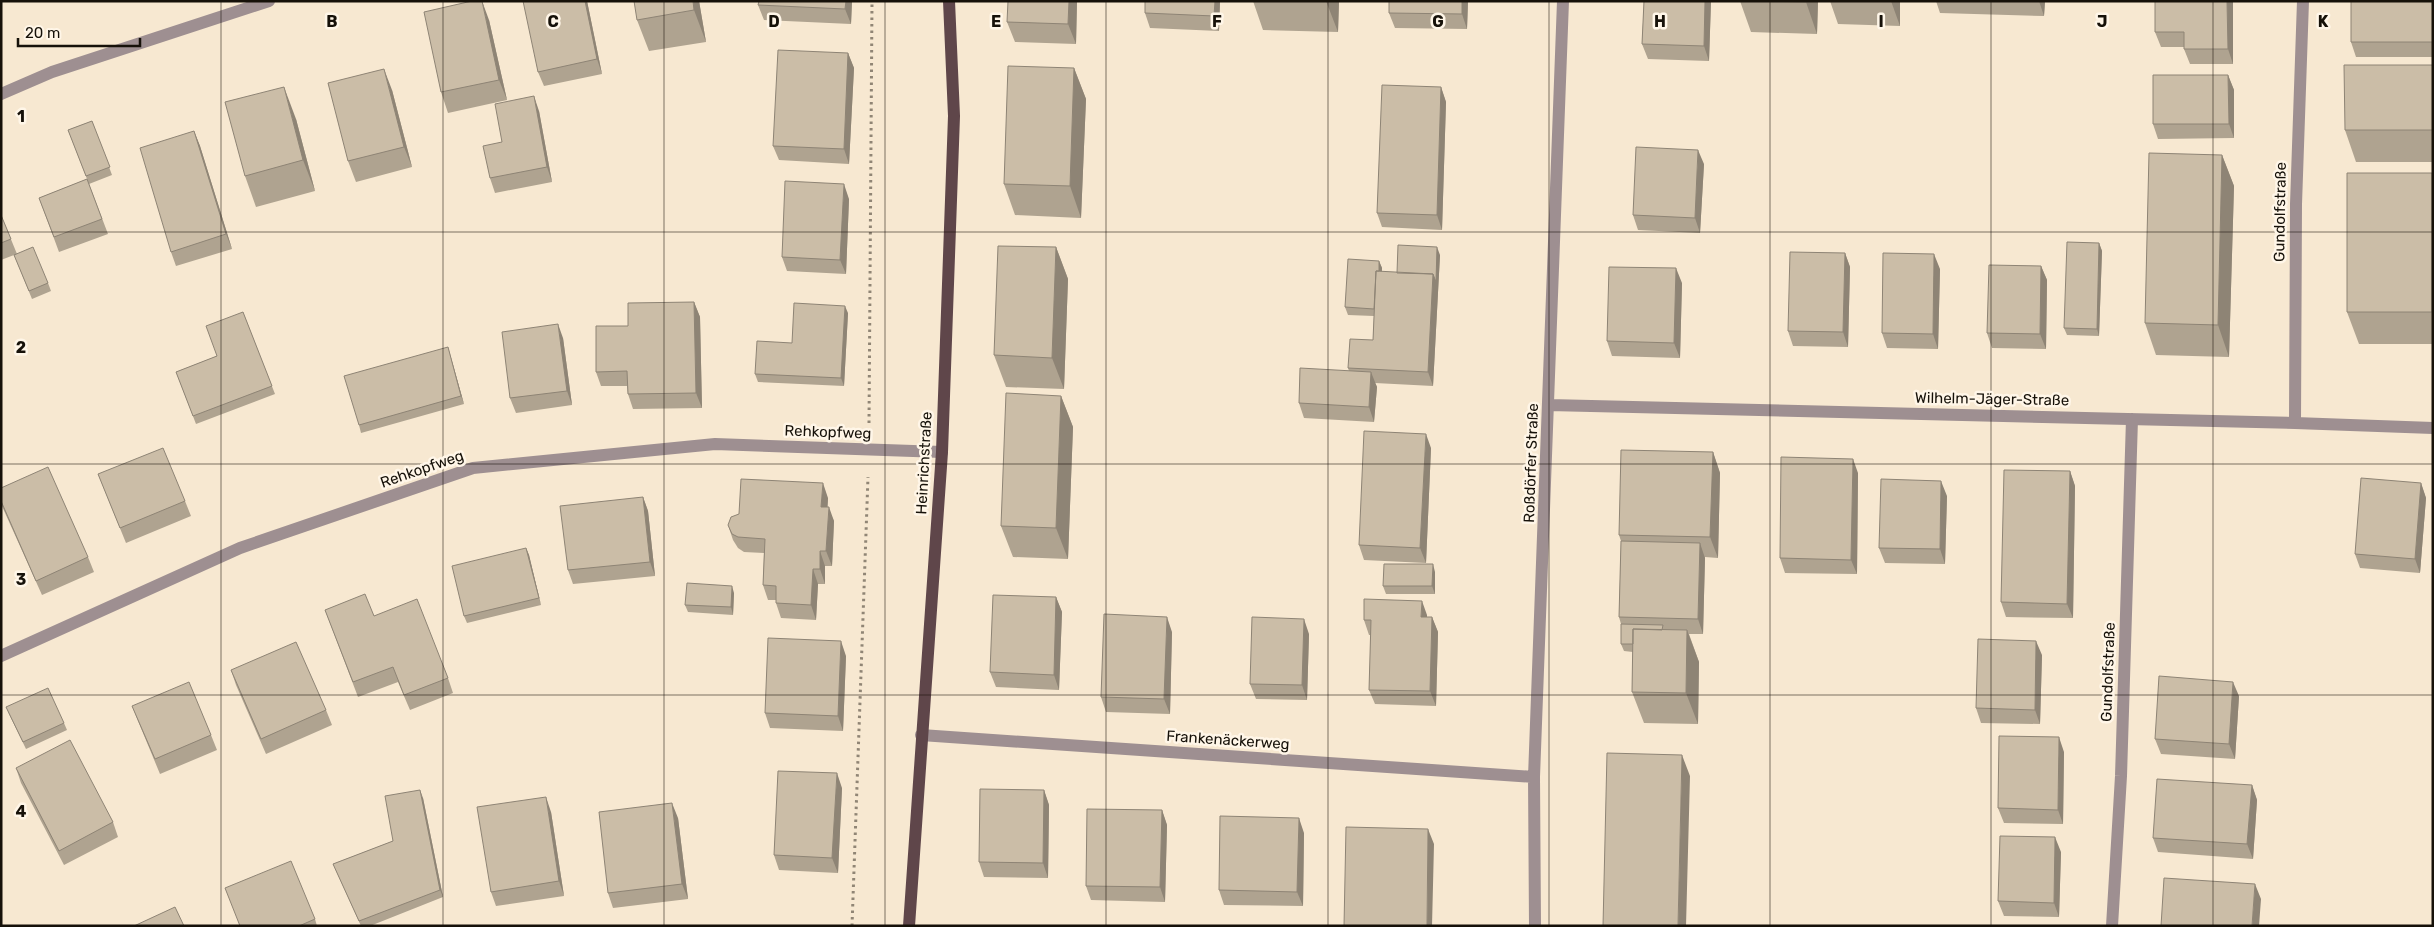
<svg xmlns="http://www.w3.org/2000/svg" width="2434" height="927" font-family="Rubik,sans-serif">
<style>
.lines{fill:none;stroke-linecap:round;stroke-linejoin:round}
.path{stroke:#908575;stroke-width:3;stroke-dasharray:2.5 4;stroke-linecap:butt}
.minor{stroke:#9e8f91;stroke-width:12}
.major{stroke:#5f464a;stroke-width:12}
.wall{fill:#afa390}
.shaded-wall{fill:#8e8475}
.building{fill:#cbbda7;stroke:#8e8475}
.grid{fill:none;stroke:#161109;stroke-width:1;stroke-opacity:0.55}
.labels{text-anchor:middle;stroke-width:5;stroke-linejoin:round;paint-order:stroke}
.street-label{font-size:15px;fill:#161109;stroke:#fff6e8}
.grid-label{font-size:16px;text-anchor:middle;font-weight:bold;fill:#161109;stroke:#fff6e8;stroke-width:5;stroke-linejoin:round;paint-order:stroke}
</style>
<rect width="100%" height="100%" fill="#f7e8d1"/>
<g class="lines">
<path class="path" d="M869,423L872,1
M852,926L868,477"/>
<path class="minor" d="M1,94L52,72L269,1
M1549,405L2295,423L2433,428
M2295,423L2296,204L2303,1
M1,656L240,548L473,468L715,444L942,452
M921,735L1534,777
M1535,926L1534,777L1563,1
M2112,926L2121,776L2132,419"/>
<path class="major" d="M909,926L942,452L954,116L949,1"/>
</g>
<path class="wall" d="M587,1L602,74L544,86L538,72Z
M699,1L706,42L649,51L637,20Z
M852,1L851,24L764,20L758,5Z
M1077,1L1076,44L1015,42L1007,22Z
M1220,1L1219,31L1150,28L1145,13Z
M1253,1H1339L1338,32L1263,30Z
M1389,1H1468L1467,29L1395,28L1389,13Z
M1644,1H1711L1709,61L1648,59L1642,44Z
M1740,1H1818L1817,34L1751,32Z
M1830,1H1900V26L1838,24Z
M1936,1H2045L2044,16L1940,13Z
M2155,1H2233V64H2190L2184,49V47H2161L2155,32Z
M2433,1V57H2356L2351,42Z
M489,20L507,100L448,113L441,92Z
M848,53L854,68L849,164L779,160L773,146Z
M2433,65V162H2356L2345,130Z
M1074,68L1086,99L1081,218L1015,215L1004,184Z
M2228,75L2234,90V138L2158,139L2153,124Z
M1441,87L1446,102L1442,230L1382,227L1377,213Z
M392,90L412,167L356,182L348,161Z
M539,111L552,182L495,193L490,178L502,142Z
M296,119L315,191L256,207L245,176Z
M92,121L112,175L89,184L108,234L59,252L39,198L87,179L68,130Z
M194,131L200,146L232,249L176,266L171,252Z
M2222,155L2234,186L2229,357L2156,355L2145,323Z
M1704,164L1700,233L1638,230L1633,215Z
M2432,173L2433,177V344H2359L2347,312Z
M849,199L846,274L787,271L782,257Z
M1,215L17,254L48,283L51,291L32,299L14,255L1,260Z
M2099,243L2102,251L2099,336L2067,335L2064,328Z
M1056,247L1068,279L1064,389L1006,387L994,355Z
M1845,253L1850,267L1848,347L1793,346L1788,331Z
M1440,255L1433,386L1375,383L1377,387L1374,422L1304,418L1299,403L1349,371L1348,368L1373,340L1374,316L1348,315L1345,307L1379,261L1382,268V272H1397Z
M2041,266L2047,280L2046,349L1992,348L1987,333Z
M1940,269L1938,349L1887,348L1882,333Z
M1682,283L1680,358L1612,356L1607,341Z
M694,302L700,317L702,408L633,409L628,394L627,386H601L596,372L628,326Z
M243,312L275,394L196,424L176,372L217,356Z
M848,313L844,386L758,382L755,374L792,343Z
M563,338L572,405L516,413L510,398Z
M448,347L464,404L361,433L359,425Z
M1061,396L1073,427L1068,559L1013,557L1001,526Z
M1431,448L1426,563L1364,560L1359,545Z
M1713,452L1720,473L1718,558L1705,557L1703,634H1689L1699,662L1698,724L1644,723L1632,692L1633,652L1624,651L1621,644V624L1619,617L1621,541L1619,535Z
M2070,471L2075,486L2073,618L2006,617L2001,602Z
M1858,473L1857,574L1785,573L1780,558Z
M98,474L185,501L191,516L126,543Z
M2421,483L2426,498L2420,573L2360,568L2355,554Z
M1,488L88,557L94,572L42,595L1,504Z
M1947,496L1945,564L1885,563L1879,548Z
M643,497L648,511L655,576L573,584L568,570Z
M828,498L827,507L834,521L832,566H825V584H818L816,620L781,618L776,603V600H768L763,585L764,553L744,552L738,548L733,540L728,525Z
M526,548L529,555L541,605L467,623L464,616Z
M1435,572V594H1386L1383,586Z
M734,593L733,615L688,612L685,605Z
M1056,597L1062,612L1059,690L996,687L990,672Z
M325,610L374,616L448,678L453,693L410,710L398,682L358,697Z
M1427,615V617H1432L1438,632L1436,706L1375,704L1369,690L1371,635H1369L1364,620Z
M1172,632L1170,714L1106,712L1101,697Z
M1309,634L1307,700L1256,699L1250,684Z
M2042,655L2040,724L1981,723L1976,708Z
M846,656L843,731L770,728L765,713Z
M231,670L326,710L332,725L266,754L236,685Z
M2239,696L2235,759L2161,754L2155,739Z
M132,706L211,735L217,750L160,774L138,721Z
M6,707L64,723L67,730L26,749L9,714Z
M2064,752L2063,824L2004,823L1998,808Z
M16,768L113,822L118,837L64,865L21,783Z
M2252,785L2257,800L2253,859L2158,852L2153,838Z
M842,788L838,873L779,870L774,855Z
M1044,790L1049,805L1048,878L984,877L979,862Z
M423,798L443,897L370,926H361L333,864L393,841Z
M1162,810L1167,825L1165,902L1091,900L1086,886Z
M551,812L564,896L496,906L491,892Z
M678,818L688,899L613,908L608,893Z
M1304,833L1303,906L1224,905L1219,890Z
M2061,852L2059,917L2004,916L1998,901Z
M315,919L317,926H240Z"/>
<path class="shaded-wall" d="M482,1L489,20L507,100L499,80Z
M585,1H587L602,74L597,59Z
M693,1H699L706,42L694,10Z
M846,1H852L851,24L845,9Z
M1069,1H1077L1076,44L1068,24Z
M1215,1H1220L1219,31L1214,16Z
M1326,1H1339L1338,32Z
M1462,1H1468L1467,29L1462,14Z
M1705,1H1711L1709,61L1704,46Z
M1806,1H1818L1817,34L1806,2Z
M1891,1H1900V26Z
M2039,1H2045L2044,16Z
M2227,1H2233V64L2228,49Z
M848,53L854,68L849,164L844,149Z
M1074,68L1086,99L1081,218L1070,186Z
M384,69L392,90L412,167L404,147Z
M2228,75L2234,90V138L2229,124Z
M284,87L296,119L315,191L303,160Z
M1441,87L1446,102L1442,230L1437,215Z
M534,96L539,111L552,182L547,167Z
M194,131L200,146L232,249L226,234Z
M1698,150L1704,164L1700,233L1695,218Z
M2222,155L2234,186L2229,357L2218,325Z
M2432,173L2433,177V315L2432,312Z
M844,184L849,199L846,274L840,260Z
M2099,243L2102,251L2099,336L2097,329Z
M1056,247L1068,279L1064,389L1052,358Z
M1437,247L1440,255L1433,386L1428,372L1433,274Z
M1845,253L1850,267L1848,347L1843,332Z
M1934,254L1940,269L1938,349L1933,334Z
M1379,261L1382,268L1379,317L1377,309Z
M2041,266L2047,280L2046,349L2040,334Z
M1676,268L1682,283L1680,358L1674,343Z
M694,302L700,317L702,408L696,393Z
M845,306L848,313L844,386L841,378Z
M558,324L563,338L572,405L567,391Z
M448,347L450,354L464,404L461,396Z
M1371,372L1377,387L1374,422L1369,407Z
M1061,396L1073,427L1068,559L1056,528Z
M1426,434L1431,448L1426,563L1420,548Z
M1713,452L1720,473L1718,558L1710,537Z
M1853,459L1858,473L1857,574L1851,560Z
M2070,471L2075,486L2073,618L2067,604Z
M1941,481L1947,496L1945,564L1940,549Z
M823,483L828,498L827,521L821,507Z
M2421,483L2426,498L2420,573L2415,559Z
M643,497L648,511L655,576L650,562Z
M829,507L834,521L832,566L826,551Z
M1700,543L1705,558L1703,634L1698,619Z
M526,548L529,555L541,605L539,598Z
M820,551L825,566V584L820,569Z
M1433,564L1435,572V594L1432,586Z
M813,569L818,584L816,620L811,605Z
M732,586L734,593L733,615L731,607Z
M1056,597L1062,612L1059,690L1054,675Z
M1422,601L1427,615V632L1421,617Z
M1167,617L1172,632L1170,714L1164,699Z
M1432,617L1438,632L1436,706L1430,691Z
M1304,619L1309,634L1307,700L1302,685Z
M1687,630L1699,662L1698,724L1686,693Z
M841,641L846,656L843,731L838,716Z
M2036,641L2042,655L2040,724L2035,710Z
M2233,682L2239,696L2235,759L2229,744Z
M2059,737L2064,752L2063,824L2058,810Z
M1682,755L1690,776L1686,926H1678Z
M837,773L842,788L838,873L832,858Z
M2252,785L2257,800L2253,859L2247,844Z
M420,790L423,798L443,897L440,890Z
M1044,790L1049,805L1048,878L1043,863Z
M546,797L551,812L564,896L559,881Z
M672,803L678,818L688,899L682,884Z
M1162,810L1167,825L1165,902L1160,887Z
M1299,818L1304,833L1303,906L1297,892Z
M1428,829L1434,844L1432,926H1427Z
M2055,837L2061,852L2059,917L2054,903Z
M2255,884L2261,899L2259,926H2252Z"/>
<path class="building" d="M472,1H482L499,80L441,92L424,12Z
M523,1H585L597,59L538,72Z
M634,1H693L694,10L637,20Z
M759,1H846L845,9L758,5Z
M1008,1H1069L1068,24L1007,22Z
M1145,1H1215L1214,16L1145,13Z
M1389,1H1462V14L1389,13Z
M1644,1H1705L1704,46L1642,44Z
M1760,1H1806V2Z
M2155,1H2227L2228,49H2184V32H2155Z
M2351,1H2433V42H2351Z
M778,50L848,53L844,149L773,146Z
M2344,65H2433V130H2345Z
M1008,66L1074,68L1070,186L1004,184Z
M384,69L404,147L348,161L328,83Z
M2153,75H2228L2229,124H2153Z
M1382,85L1441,87L1437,215L1377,213Z
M284,87L303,160L245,176L225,102Z
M534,96L547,167L490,178L483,146L502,142L495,104Z
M92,121L110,167L86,176L68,130Z
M194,131L226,234L171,252L140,148Z
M1636,147L1698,150L1695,218L1633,215Z
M2149,153L2222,155L2218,325L2145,323Z
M2347,173H2432V312H2347Z
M87,179L102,219L54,237L39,198Z
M785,181L844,184L840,260L782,257Z
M1,215L11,239L1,243Z
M2067,242L2099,243L2097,329L2064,328Z
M1398,245L1437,247L1436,282L1433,274L1397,273Z
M998,246L1056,247L1052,358L994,355Z
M33,247L48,283L29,291L14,255Z
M1790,252L1845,253L1843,332L1788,331Z
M1883,253L1934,254L1933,334L1882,333Z
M1348,259L1379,261V271H1376L1374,309L1345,307Z
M1989,265L2041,266L2040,334L1987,333Z
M1609,267L1676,268L1674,343L1607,341Z
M1376,271L1433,274L1428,372L1348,368L1350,339L1373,340Z
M694,302L696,393L628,394L627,371L596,372V326H628V303Z
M794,303L845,306L841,378L755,374L757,341L792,343Z
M243,312L272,386L193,416L176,372L217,356L206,326Z
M558,324L567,391L510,398L502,332Z
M448,347L461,396L359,425L344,376Z
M1300,368L1371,372L1369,407L1299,403Z
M1006,393L1061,396L1056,528L1001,526Z
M1364,431L1426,434L1420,548L1359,545Z
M163,448L185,501L120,528L98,474Z
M1621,450L1713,452L1710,537L1619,535Z
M1781,457L1853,459L1851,560L1780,558Z
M48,467L88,557L36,581L1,501V488Z
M2004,470L2070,471L2067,604L2001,602Z
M2361,478L2421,483L2415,559L2355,554Z
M741,479L823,483L821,507H829L826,551H820V569H813L811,605L776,603V586L763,585L765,539L738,537L732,534L728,525L731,517L739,514Z
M1881,479L1941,481L1940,549L1879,548Z
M643,497L650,562L568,570L560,506Z
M1621,541L1700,543L1698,619L1619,617Z
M526,548L539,598L464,616L452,566Z
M1384,564H1433L1432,586H1383Z
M687,583L732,586L731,607L685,605Z
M365,594L374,616L417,599L448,678L404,695L393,667L353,682L325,610Z
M993,595L1056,597L1054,675L990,672Z
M1364,599L1422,601L1421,617H1432L1430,691L1369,690L1371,620H1364Z
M1104,614L1167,617L1164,699L1101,697Z
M1252,617L1304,619L1302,685L1250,684Z
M1621,624L1663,625L1662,630L1633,629V644H1621Z
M1633,629L1687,630L1686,693L1632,692Z
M768,638L841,641L838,716L765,713Z
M1978,639L2036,641L2035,710L1976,708Z
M296,642L326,710L261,739L231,670Z
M2159,676L2233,682L2229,744L2155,739Z
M189,682L211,735L155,759L132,706Z
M48,688L64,723L23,742L6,707Z
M1999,736L2059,737L2058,810L1998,808Z
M70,740L113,822L59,851L16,768Z
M1607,753L1682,755L1678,926H1603Z
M778,771L837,773L832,858L774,855Z
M2157,779L2252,785L2247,844L2153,838Z
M980,789L1044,790L1043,863L979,862Z
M420,790L440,890L359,921L333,864L393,841L385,796Z
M546,797L559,881L491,892L477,807Z
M672,803L682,884L608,893L599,812Z
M1087,809L1162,810L1160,887L1086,886Z
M1220,816L1299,818L1297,892L1219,890Z
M1346,827L1428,829L1427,926H1344Z
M2000,836L2055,837L2054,903L1998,901Z
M291,861L315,919L299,926H240L225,888Z
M2164,878L2255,884L2252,926H2161Z
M175,907L184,926H134Z"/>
<path class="grid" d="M221,1V926M443,1V926M664,1V926M885,1V926M1106,1V926M1328,1V926M1549,1V926M1770,1V926M1991,1V926M2213,1V926M1,232H2433M1,464H2433M1,695H2433"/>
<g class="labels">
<g class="street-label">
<text transform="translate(2280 212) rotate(-89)" y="5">Gundolfstraße</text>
<text transform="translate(1992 399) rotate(1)" y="5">Wilhelm-Jäger-Straße</text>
<text transform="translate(828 432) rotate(2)" y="5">Rehkopfweg</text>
<text transform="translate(924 463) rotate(-87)" y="5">Heinrichstraße</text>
<text transform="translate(1531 463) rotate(-88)" y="5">Roßdörfer Straße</text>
<text transform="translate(422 469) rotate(-19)" y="5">Rehkopfweg</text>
<text transform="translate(2108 672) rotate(-88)" y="5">Gundolfstraße</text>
<text transform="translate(1228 740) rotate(4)" y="5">Frankenäckerweg</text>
</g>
</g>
<g class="grid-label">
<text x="332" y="27">B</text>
<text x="553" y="27">C</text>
<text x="774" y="27">D</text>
<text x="996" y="27">E</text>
<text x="1217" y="27">F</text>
<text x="1438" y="27">G</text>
<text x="1660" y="27">H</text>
<text x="1881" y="27">I</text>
<text x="2102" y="27">J</text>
<text x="2323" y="27">K</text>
<text x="21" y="122">1</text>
<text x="21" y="353">2</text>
<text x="21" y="585">3</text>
<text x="21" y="817">4</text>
</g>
<rect width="2434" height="927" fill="none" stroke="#161109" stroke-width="5"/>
<path d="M18 38v8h122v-8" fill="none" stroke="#161109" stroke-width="2.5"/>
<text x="25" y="38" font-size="15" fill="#161109" stroke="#fff6e8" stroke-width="4" paint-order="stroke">20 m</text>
</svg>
